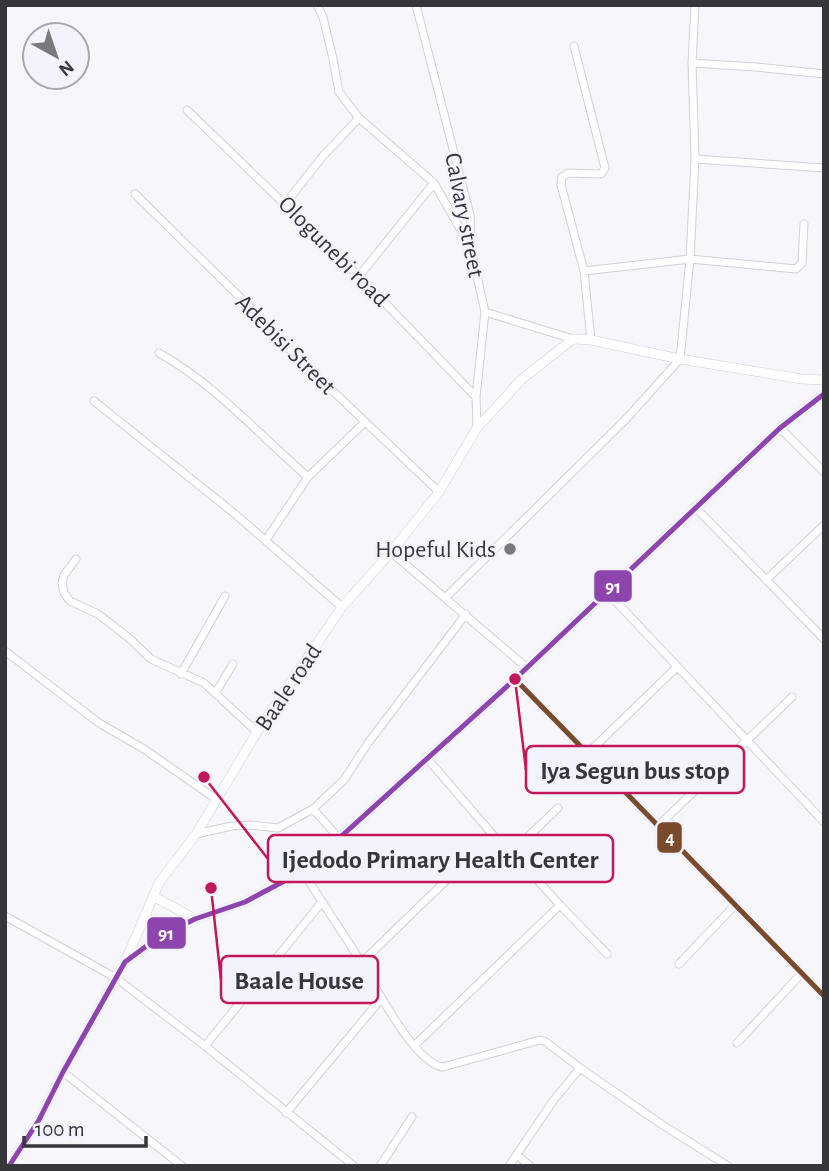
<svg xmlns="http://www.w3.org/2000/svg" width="829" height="1171" font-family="'Alegreya Sans',sans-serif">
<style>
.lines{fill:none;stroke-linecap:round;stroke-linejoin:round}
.minor-casing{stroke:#d1d1d6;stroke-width:9}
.tertiary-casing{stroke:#d1d1d6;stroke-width:10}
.minor{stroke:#fefefe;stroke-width:7}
.tertiary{stroke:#fefefe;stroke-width:9}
.bus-1-casing{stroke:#f3f3fe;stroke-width:10}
.bus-2-casing{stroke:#f3f3fe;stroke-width:10}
.bus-1{stroke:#7a4b2a;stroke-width:5}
.bus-2{stroke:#8e44ad;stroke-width:5}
.poi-dot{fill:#79797e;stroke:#f3f3fe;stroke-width:2.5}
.labels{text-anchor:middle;stroke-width:5;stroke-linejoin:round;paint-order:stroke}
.street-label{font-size:24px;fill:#36363b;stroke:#f3f3fe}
.poi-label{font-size:24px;fill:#36363b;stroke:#f3f3fe;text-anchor:end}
.leader{fill:none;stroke:#c2185b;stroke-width:2.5}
.callout-dot{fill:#c2185b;stroke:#f3f3fe;stroke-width:2.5}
.callout{fill:#f3f3fe;stroke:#c2185b;stroke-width:2.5}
.callout-label{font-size:26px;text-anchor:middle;font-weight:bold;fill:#36363b}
.line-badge{stroke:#f3f3fe;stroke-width:2.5}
.badge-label{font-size:19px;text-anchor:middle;font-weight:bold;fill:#fff}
</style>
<rect width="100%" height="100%" fill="#f6f6fb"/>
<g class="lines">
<g class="minor-casing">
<path id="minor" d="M317,5L323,17L333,59L339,92L359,118L434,183L471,248
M416,5L470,215L471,249L485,312L476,397L477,428
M574,46L605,168L601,174L568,173L562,177L561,185L584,271L591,340
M692,63L756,67L824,74
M187,110L359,276L476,397
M695,159L824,168
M135,194L252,309L295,355L439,492
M286,203L323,156L359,118
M584,271L690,259L796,269L802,263L804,224
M359,276L434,183
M485,312L573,339
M159,353C216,385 258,434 308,477
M94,401L235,514L342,607
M780,428L824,472
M695,507L824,639
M266,540L308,477L365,422
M391,552L526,667
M76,559L64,575L62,583L64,593L70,601L98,614L129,638L151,659L204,683L257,732
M766,580L824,525
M606,591L824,822
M445,598L627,418L680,359L690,259L695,159L692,63L695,5
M5,651L99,723L144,749L216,799
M181,674L225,596
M515,679L824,996
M216,692L233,664
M587,754L676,668
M313,809L339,838
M658,826L792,697
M196,834L232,826L250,825L278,828L313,809L344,780L368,743L466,614
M512,852L558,808
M303,871C321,902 342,931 361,962C375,986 415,1064 443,1067L540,1040L546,1042L580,1068L661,1124L728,1166
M560,905L607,954
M5,916L116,978L205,1046L354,1166
M361,963L493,835
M679,964L736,904
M737,1043L802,973
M205,1046L322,902
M414,1046L560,905L512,852L493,835L426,757
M63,1072L182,1166
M286,1113L381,999
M517,1155L530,1166
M380,1166L412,1117
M509,1166L553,1101L580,1068"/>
</g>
<g class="tertiary-casing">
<path id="tertiary" d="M153,896L195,919
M125,962L159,883L196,834L257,732L342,607L391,552L439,492L477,428L522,379L573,339L591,340L680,359L802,379L824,380
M9,1166L39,1120L63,1072L125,962L160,936L195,919L245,902L303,871L515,679L780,428L824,394"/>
</g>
<use href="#minor" class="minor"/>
<use href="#tertiary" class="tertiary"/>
<g class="bus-1-casing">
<path id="bus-1" d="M515,679L824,996"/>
</g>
<g class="bus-2-casing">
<path id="bus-2" d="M9,1166L39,1120L63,1072L125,962L160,936L195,919L245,902L303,871L515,679L780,428L824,394"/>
</g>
<use href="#bus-1" class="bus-1"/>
<use href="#bus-2" class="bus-2"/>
</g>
<circle class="poi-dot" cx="510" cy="549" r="7"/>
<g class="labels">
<g class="street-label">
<text transform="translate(465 215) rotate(79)" y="8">Calvary street</text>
<text transform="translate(334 251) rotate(45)" y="8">Ologunebi road</text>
<text transform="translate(286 344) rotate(45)" y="8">Adebisi Street</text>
<text transform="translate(288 687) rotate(-56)" y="8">Baale road</text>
</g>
<g class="poi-label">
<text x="496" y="557">Hopeful Kids</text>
</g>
</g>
<path class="leader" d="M515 679L526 770M204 777L268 859M211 888L221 980"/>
<g class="callout-dot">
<circle cx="515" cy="679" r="7"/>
<circle cx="204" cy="777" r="7"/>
<circle cx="211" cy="888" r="7"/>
</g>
<g class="callout">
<rect x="526" y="746" width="218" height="47" rx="7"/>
<rect x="268" y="835" width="345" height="47" rx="7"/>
<rect x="221" y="956" width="157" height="47" rx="7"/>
</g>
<g class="callout-label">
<text x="635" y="779">Iya Segun bus stop</text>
<text x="440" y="868">Ijedodo Primary Health Center</text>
<text x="299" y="989">Baale House</text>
</g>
<g class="line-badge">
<rect x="593" y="569" width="40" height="34" rx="7" fill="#8e44ad"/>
<rect x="656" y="821" width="27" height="33" rx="7" fill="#7a4b2a"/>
<rect x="146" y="916" width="41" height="34" rx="7" fill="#8e44ad"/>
</g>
<g class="badge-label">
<text x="613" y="593">91</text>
<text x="670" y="844">4</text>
<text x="166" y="940">91</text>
</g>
<rect width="829" height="1171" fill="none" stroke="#36363b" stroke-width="14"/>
<g transform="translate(56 56) rotate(140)"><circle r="33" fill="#f3f3fe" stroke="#a7a7b0" stroke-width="2"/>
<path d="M0-5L12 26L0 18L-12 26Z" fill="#79797e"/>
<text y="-10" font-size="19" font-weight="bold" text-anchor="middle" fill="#36363b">N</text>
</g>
<path d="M24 1136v10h122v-10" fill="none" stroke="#36363b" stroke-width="3.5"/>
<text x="35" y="1136" font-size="21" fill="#36363b" stroke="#f3f3fe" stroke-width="5" paint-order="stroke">100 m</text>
</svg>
